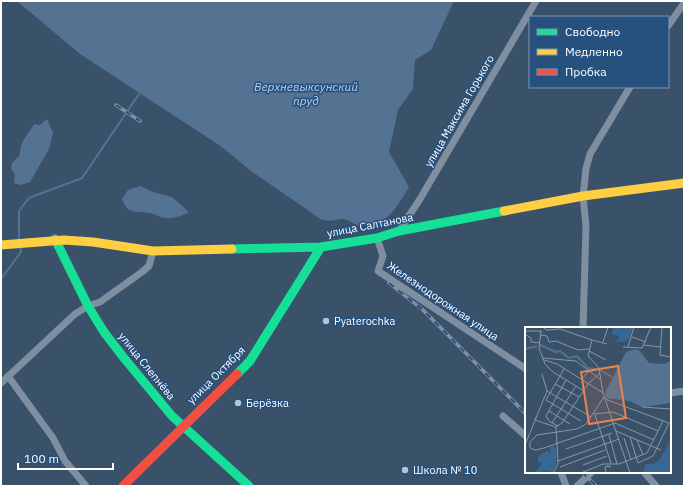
<svg xmlns="http://www.w3.org/2000/svg" width="685" height="487" font-family="'IBM Plex Sans',sans-serif">
<style>
.water{fill:#547292}
.lines{fill:none;stroke-linecap:round;stroke-linejoin:round}
.stream{stroke:#547292;stroke-width:2}
.street{stroke:#7f8fa0;stroke-width:7}
.fast{stroke:#16e098;stroke-width:9}
.slow{stroke:#ffcf43;stroke-width:9}
.jam{stroke:#f24e42;stroke-width:9}
.rail-casing{stroke:#8090a0;stroke-width:3.5}
.rail{stroke:#26507e;stroke-width:2;stroke-dasharray:6;stroke-linecap:butt}
.poi-dot{fill:#bac2cb;stroke:#26507e;stroke-width:1.5}
.labels{text-anchor:middle;stroke-width:3;stroke-linejoin:round;paint-order:stroke}
.street-label{font-size:11px;fill:#fff;stroke:#26507e}
.poi-label{font-size:11px;fill:#fff;stroke:#26507e;text-anchor:start}
.water-label{font-size:12px;font-style:italic;fill:#b6d2ed;stroke:#26507e}
.inset-river{fill:none;stroke:#547292;stroke-width:2}
.inset-road{fill:none;stroke:#8997a6;stroke-width:1}
.view{fill:#ee8249;fill-opacity:0.15;stroke:#ee8249;stroke-width:2}
.inset-edge{fill:none;stroke:#fff;stroke-width:2}
</style>
<rect width="100%" height="100%" fill="#3a516a"/>
<path class="water" d="M17,1H454L431,50L415,60L413,89L398,110L389,152L409,187C397,207 386,229 358,225C353,224 349,220 344,219C336,219 333,222 322,220L251,171L222,147L80,54Z
M47,119L53,133L49,149L30,182L21,185L14,183L15,174L11,169L12,163L20,155C19,142 28,135 34,124L40,125Z
M140,186L153,192L172,197L189,212C182,216 173,219 165,218C161,218 157,215 153,214C140,210 128,217 122,199L128,190Z"/>
<g class="lines">
<path class="stream" d="M19,239V211L29,198L82,178L139,94
M1,279L21,252L20,245"/>
<path class="street" d="M668,26L684,3
M399,231L420,199L536,1
M377,238L383,256L378,271L526,369
M583,328L586,226L583,196L586,169L590,154L630,87
M8,376L53,438L65,461L86,486
M1,383L75,314L88,306L100,302L142,272L149,266L153,251
M670,393L684,391
M503,416L526,436
M561,472L566,486
M644,472L656,486
M577,486L592,472"/>
<path class="fast" d="M55,239L88,306L104,332L124,358L172,416L249,486
M232,249L321,247L377,238L399,231L504,211
M237,374L250,361L321,247"/>
<path class="slow" d="M504,211L583,196L684,183
M1,245L64,240L93,242L153,251L232,249"/>
<path class="jam" d="M123,486L237,374"/>
<g class="rail-casing">
<path id="rail" d="M116,105L140,121
M389,283L423,310L526,414
M582,472L596,486"/>
</g>
<use href="#rail" class="rail"/>
</g>
<g class="poi-dot">
<circle cx="326" cy="321" r="4"/>
<circle cx="238" cy="403" r="4"/>
<circle cx="405" cy="470" r="4"/>
</g>
<g class="labels">
<g class="street-label">
<text transform="translate(459 111) rotate(-60)" y="4">улица Максима Горького</text>
<text transform="translate(370 225) rotate(-11)" y="4">улица Салтанова</text>
<text transform="translate(443 301) rotate(34)" y="4">Железнодорожная улица</text>
<text transform="translate(147 366) rotate(51)" y="4">улица Слепнёва</text>
<text transform="translate(216 375) rotate(-45)" y="4">улица Октября</text>
</g>
<g class="poi-label">
<text x="334" y="325">Pyaterochka</text>
<text x="246" y="407">Берёзка</text>
<text x="413" y="474">Школа № 10</text>
</g>
<g class="water-label">
<text x="306" y="91">Верхневыксунский<tspan x="306" dy="14">пруд</tspan></text>
</g>
</g>
<g transform="translate(525 327)">
<rect width="146" height="146" fill="#3a516a"/>
<path d="M88,0H108L104,12L97,15L88,14L94,12L93,8H87ZM146,113V146H112L119,144L120,137H129L134,133ZM28,119L31,122V136L27,146L22,144L10,146L17,136L13,135V129L22,124L26,127L25,120Z" fill="#396794"/>
<path d="M110,22L114,23L124,36L139,37L146,34V76L117,80L104,74L81,71L80,66L101,25Z" fill="#547292"/>
<path class="inset-river" d="M15,18L31,25L35,24L44,31L52,29L63,41L72,42M0,22L12,19M75,43L87,50"/>
<path class="inset-road" d="M18,0L21,3L35,2L67,13L63,29L74,41L78,66L105,146M137,0L135,28L146,30M0,4H17M16,4L14,21L20,37L28,45L59,64M1,8L6,11V15L15,16M16,8L22,9L24,15L31,14L53,23L64,22M107,10L121,15M67,13L82,17M78,15L83,0M119,18L135,20M98,20L117,21L126,0M103,20L109,0M64,24L81,33M17,31L51,34L76,53M19,33L32,37L78,66M39,42L21,73L56,94M17,47L22,64M56,53L64,44M30,57L54,70M79,70L61,97L52,102L12,108L5,115V121L10,123L19,121L90,96L129,113M80,72L144,96M117,80L146,82M24,84L45,97M69,87L88,85L133,104M70,88L86,136M11,90L10,93L31,100M27,96L51,59M33,99L24,94L21,89L41,53M91,104L136,123M84,108L92,137M105,110L113,136L128,129L144,96M99,111L106,133M112,113L118,128M0,118L22,64L66,90M41,122L87,106M33,134L94,112M58,138L82,129M35,140L80,123M28,146L33,137L31,100L37,96L63,57L75,46M56,146L78,137H94L122,126L138,94M81,146L80,140L85,139V141"/>
<path class="view" d="M93,39L101,91L64,97L56,45Z"/>
<rect width="146" height="146" class="inset-edge"/>
</g>
<rect width="685" height="487" fill="none" stroke="#ffffff" stroke-width="4"/>
<rect x="529" y="16" width="140" height="72" fill="#26507e" stroke="#7d96b2"/>
<rect x="537" y="29" width="20" height="6" fill="#16e098" stroke="#7d96b2"/>
<text x="565" y="36" font-size="12" fill="#ffffff">Свободно</text>
<rect x="537" y="49" width="20" height="6" fill="#ffcf43" stroke="#7d96b2"/>
<text x="565" y="56" font-size="12" fill="#ffffff">Медленно</text>
<rect x="537" y="69" width="20" height="6" fill="#f24e42" stroke="#7d96b2"/>
<text x="565" y="76" font-size="12" fill="#ffffff">Пробка</text>
<path d="M18 463v6h95v-6" fill="none" stroke="#ffffff" stroke-width="2"/>
<text x="24" y="463" font-size="12" fill="#ffffff" stroke="#26507e" stroke-width="3" paint-order="stroke">100 m</text>
</svg>
